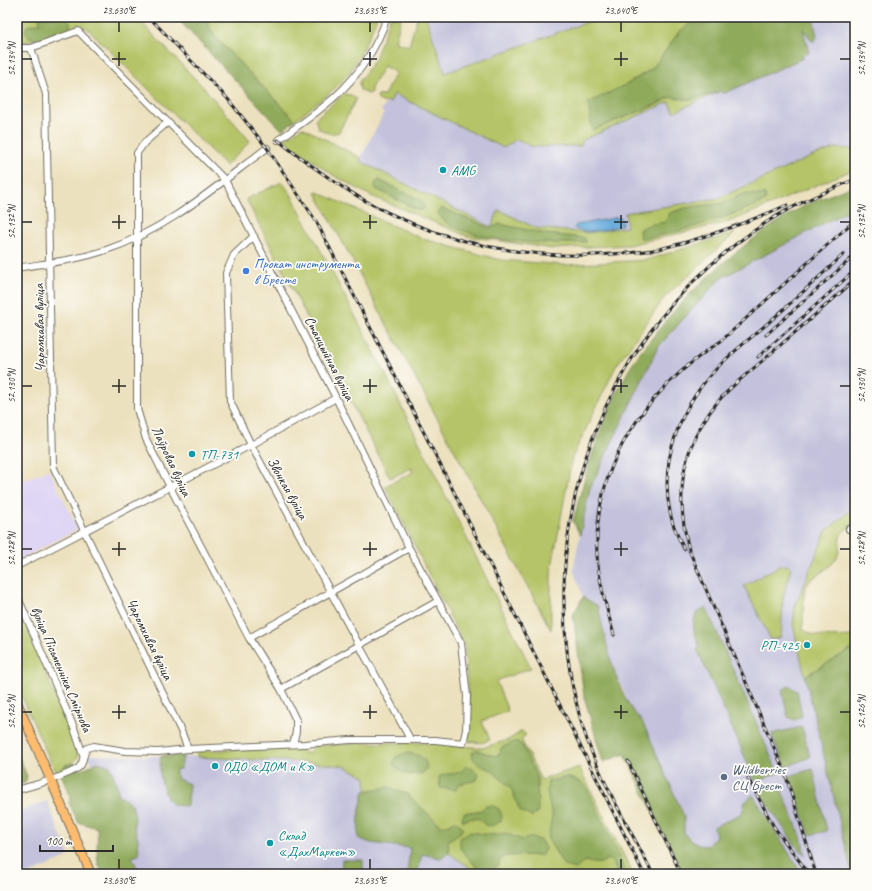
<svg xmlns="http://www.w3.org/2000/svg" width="872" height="891" font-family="Caveat,sans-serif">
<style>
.built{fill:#dfd5f5}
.industrial{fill:#c3c1db}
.green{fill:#b5c467;stroke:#707849}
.forest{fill:#90aa5c;stroke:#5e6a44}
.water{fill:#64a9da;stroke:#486a82}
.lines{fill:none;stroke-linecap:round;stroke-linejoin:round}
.minor-casing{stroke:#6f6b5e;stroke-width:8}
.major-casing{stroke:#6f6b5e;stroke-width:10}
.minor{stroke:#fff;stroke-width:6}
.major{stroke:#febc70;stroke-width:8}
.rail-casing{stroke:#2b2b2b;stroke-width:3}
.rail{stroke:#fdfcf7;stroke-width:1.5;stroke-dasharray:4.5;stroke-linecap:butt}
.ticks{fill:none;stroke:#2b2b2b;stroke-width:1.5}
.culture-dot{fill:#0f9aa8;stroke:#fdfcf7;stroke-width:1.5}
.shop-dot{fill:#3f7fe0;stroke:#fdfcf7;stroke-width:1.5}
.service-dot{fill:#5c6f8a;stroke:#fdfcf7;stroke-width:1.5}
.labels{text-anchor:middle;stroke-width:3.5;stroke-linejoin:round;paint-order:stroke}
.culture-label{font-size:14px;fill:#0d838f;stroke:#fdfcf7;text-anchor:start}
.shop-label{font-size:14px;fill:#366cbe;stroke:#fdfcf7;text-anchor:start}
.street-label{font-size:14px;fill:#2b2b2b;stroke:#fdfcf7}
.service-label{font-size:14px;fill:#4e5e75;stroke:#fdfcf7;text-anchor:start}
.neatline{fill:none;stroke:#2b2b2b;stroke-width:1.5}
.ticks-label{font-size:10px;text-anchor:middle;fill:#2b2b2b}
</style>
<rect width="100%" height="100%" fill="#fdfcf7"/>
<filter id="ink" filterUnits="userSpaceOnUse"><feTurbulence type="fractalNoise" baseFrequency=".025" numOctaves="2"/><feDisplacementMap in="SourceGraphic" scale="8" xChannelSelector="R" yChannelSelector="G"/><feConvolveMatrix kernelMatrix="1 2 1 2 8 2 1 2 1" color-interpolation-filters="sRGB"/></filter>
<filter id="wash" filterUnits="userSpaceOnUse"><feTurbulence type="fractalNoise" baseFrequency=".012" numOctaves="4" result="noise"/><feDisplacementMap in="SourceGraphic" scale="16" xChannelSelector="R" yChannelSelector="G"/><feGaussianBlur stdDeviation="0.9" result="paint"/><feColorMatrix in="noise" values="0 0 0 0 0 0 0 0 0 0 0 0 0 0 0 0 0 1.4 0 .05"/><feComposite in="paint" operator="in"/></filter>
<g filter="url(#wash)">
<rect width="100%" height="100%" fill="#ece1be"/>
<path class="built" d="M49,470L78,529L17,561V483Z"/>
<path class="industrial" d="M426,17H601L444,73Z
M799,17H855V149L836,148L813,156L719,198L625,213L627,227L588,233L536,228L500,210L491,227L359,161L384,113L381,111L387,101L389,103L394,94L504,148L517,139L534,147L580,146L583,140L669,102L675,112L721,91L723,93L802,58V56L809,53Z
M855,207V507L826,531L795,606L793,625L852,874H802L753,796L745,802L742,813L714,827L716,836L707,846L698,845L684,834V815L642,721L632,712L611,661L598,606L583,597L573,569L590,488L658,347L720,279Z
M88,755L222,757L344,766L366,777L427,838L479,874H140Z
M47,801L69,856L30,874H17V812Z"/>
<path class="green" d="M17,17H136L204,88L250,141L226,166L87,28L17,44Z
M205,17H377C366,44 355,71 332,91C320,101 307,110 295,120L214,36Z
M390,17H401L395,42L409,46L417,17H426L445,73L601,17H699L679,32L653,68L629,83L592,130L653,106L671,97L690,100L721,91L674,112L669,102L583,140L581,146L533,147L517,139L504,148L394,94L390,103L387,101L384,103L377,99L378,96L384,95L396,73L384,66L371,88V93L368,94L360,90L359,82L375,59Z
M344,94L351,95L356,99L339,132L330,134L318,128L315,119Z
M302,127L361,158L360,161L491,227L499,210L536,228L588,233L627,227L625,213L719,198L813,156L836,148L855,149V169L729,222L629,245L554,249L467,236L371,196L333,175L284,140Z
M282,182L291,194L382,367L531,668L496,681L508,711L482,721L490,740L481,743L467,741L470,728L465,647L385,486L412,473V468L390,478L246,199Z
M315,191L423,239L501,260L564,265L646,260L735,233L665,297L616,366L572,458L551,572V630Z
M855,507V525C830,534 846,544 836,559C829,570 813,575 806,586C802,595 804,619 803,629C815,640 840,636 855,636V647L805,676L793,625L795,606L826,531Z
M787,565L791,568L783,598L781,637L771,640L744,586L779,566Z
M17,602L77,749L78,757L73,763L65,765L60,772L54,769L17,686Z
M522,731L526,735L521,739L541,780L579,767L633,874H479L427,838L367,804L366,777L344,766L305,762L197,757V751L298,748L304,753H309L314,746L366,743H435L482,748L508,740Z"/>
<path class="forest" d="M39,17H65L70,22V32L39,40L29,37L25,31L27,26L40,23Z
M176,17H205L214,36L295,120L282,130Z
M699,17H813L817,37L813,42L803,29L809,53L802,55L803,58L723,94L721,91L690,100L671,97L653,106L592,130L588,103L629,83L653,68L679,32Z
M379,180L422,201L424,208L420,211L376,189L375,183Z
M855,185V207L720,279L658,347L590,488L580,535L573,521C588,465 604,409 635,360C641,351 649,342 656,333C695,283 742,243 797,210C814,200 836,193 855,185Z
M743,194L765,195L766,201C736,214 706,224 674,232C663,234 652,238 640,238L639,230L648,225L665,222L670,213L685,208L723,203Z
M442,208L490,228L500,224L546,234L585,238L586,242C557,246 450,242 438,213Z
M583,597L598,606C606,641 616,697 642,721L684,816V834L698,845L707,846L716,836L714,827L742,813L745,802L753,795L802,874H683L625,754L603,762L584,696L573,615Z
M706,607L778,773L756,782L697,649L700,647C693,631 688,615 706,607Z
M855,647V874H852L805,676Z
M789,686L797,691L802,716L795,720L788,717L782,690Z
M802,727L810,757L786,767L771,734Z
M516,741L522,745L537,778L538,811L532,817L520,811L511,788L491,770L479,765L473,759L472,752L477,750L495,756L500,754L501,748Z
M17,753L27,776L25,783L19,784L17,779Z
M406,753C418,755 425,755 427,768L423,773C410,776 402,775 393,764L396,757Z
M161,756H183L181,768L175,771L178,779L189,784L187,806L172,805C161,791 158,773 161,756Z
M98,762L110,766L116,782L119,795L132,804L135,818L134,826L138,839L139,855L132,857L140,874H104C93,861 99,843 97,828L78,822L69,803L71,797L60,772L65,765L73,763L80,770Z
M466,766L470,767L479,774L477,780L459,784L456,790L440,788L439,777C451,770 456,779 466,766Z
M813,769L827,831L810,835L789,776Z
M567,777L581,782L586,787L618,854L626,874H617L613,862L607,859C601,866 593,863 585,861L576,869L564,866L548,839L552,816L547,792L548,781Z
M779,784L801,836L805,855L795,845L758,790Z
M388,787L406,793L442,827L455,821L463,827L461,832L448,841L449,853L440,858L422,854L419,868L416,874H407L410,848L371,843L358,838L359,813L364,791Z
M486,806H493L499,809L502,816L501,821L494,825L486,826C479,816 474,817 463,821L462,818L464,813L482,810Z
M470,832L492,835L506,833L522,840L533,837L541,841L545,847L542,855L506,856L500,859L499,865L488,873L480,871L460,848V838Z
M342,860H363V874H341Z"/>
<path class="water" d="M620,217L623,220L622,225C609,229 586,236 574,228L576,225Z"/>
</g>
<g filter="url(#ink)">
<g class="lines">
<g class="minor-casing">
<path id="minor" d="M17,48H31L78,31L225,180L336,398L409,548L461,643L467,696L466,730L463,743L435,740H350L304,744L188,749L158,752L125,751L94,746L87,748C83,754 84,759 81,765C76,774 28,787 17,790
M31,48L46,94L53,466L181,731L188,749
M168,122L145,142L137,153V409L146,439L170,487L249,638L281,689L296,720V732L293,744
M278,140C328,106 367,77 387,17
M254,236L234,255L226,273L230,401L251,445L410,739
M17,268C47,263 78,260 106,250C167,230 216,186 267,148
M849,529L855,528
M17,566L251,445L336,398
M17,595L74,728L83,755
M249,638L409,548
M281,689L438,601"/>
</g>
<g class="major-casing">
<path id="major" d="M17,702L91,874"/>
</g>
<use href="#minor" class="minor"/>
<use href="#major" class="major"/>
<g class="rail-casing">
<path id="rail" d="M149,17L227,98L267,148L316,221L444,472L644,874
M278,140C291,151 305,161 319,171C401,231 491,258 593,255C615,254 637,253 659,249C703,239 746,223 787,205
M766,335L855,255
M758,357L855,270
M684,549C680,541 676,532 673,524C655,464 680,403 724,361C738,348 753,336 768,323C794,301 819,277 844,254
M614,635C607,609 599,583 597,555C593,462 647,390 721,341L855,220
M628,761L681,874
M748,778L774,827L809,874
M653,874C627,823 593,769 579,714C530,527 602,330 764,224C792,205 824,193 855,179
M816,874L785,773L689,550C675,495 680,449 716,404C730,386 751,371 768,356C797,331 826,305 855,280"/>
</g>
<use href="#rail" class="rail"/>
</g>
</g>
<path class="ticks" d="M119,22V32M370,22V32M621,22V32M119,52V66M370,52V66M621,52V66M22,59H32M112,59H126M363,59H377M614,59H628M840,59H850M119,215V229M370,215V229M621,215V229M22,222H32M112,222H126M363,222H377M614,222H628M840,222H850M119,379V393M370,379V393M621,379V393M22,386H32M112,386H126M363,386H377M614,386H628M840,386H850M119,542V556M370,542V556M621,542V556M22,549H32M112,549H126M363,549H377M614,549H628M840,549H850M119,705V719M370,705V719M621,705V719M22,712H32M112,712H126M363,712H377M614,712H628M840,712H850M119,859V869M370,859V869M621,859V869"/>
<g class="culture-dot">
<circle cx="443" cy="170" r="4"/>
<circle cx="192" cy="454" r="4"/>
<circle cx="807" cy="645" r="4"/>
<circle cx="215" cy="766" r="4"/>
<circle cx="270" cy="843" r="4"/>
</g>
<circle class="shop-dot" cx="246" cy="271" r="4"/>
<circle class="service-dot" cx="724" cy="777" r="4"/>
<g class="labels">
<g class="culture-label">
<text x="451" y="175">AMG</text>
<text x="200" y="459">ТП-731</text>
<text x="799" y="650" text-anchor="end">РП-425</text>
<text x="223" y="771">ОДО «ДОМ и К»</text>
<text x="278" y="840">Склад<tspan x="278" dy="16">«ДахМаркет»</tspan></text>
</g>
<g class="shop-label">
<text x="254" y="268">Прокат инструмента<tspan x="254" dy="16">в Бресте</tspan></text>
</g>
<g class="street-label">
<text transform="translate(39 328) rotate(-91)" y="5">Чаромхавая вуліца</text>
<text transform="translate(330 358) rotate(63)" y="5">Станцыйная вуліца</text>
<text transform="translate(172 461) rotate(65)" y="5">Лаўровая вуліца</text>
<text transform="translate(288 488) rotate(61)" y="5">Звонкая вуліца</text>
<text transform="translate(150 639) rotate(64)" y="5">Чаромхавая вуліца</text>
<text transform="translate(62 669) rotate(67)" y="5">вуліца Пісьменніка Смірнова</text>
</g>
<g class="service-label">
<text x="732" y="774">Wildberries<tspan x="732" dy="16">СЦ Брест</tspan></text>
</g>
</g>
<rect width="872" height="891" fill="none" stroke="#fdfcf7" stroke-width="44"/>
<path d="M40 845v6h73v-6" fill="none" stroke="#2b2b2b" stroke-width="2"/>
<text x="46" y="845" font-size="12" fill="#2b2b2b" stroke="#fdfcf7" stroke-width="3" paint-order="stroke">100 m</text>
<rect x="22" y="22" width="828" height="847" class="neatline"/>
<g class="ticks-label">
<text x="119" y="14">23.630°E</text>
<text x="370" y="14">23.635°E</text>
<text x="621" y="14">23.640°E</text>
<text transform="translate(11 59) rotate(-90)" y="4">52.134°N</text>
<text transform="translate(861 59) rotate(-90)" y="4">52.134°N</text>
<text transform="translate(11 222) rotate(-90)" y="4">52.132°N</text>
<text transform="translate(861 222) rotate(-90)" y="4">52.132°N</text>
<text transform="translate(11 386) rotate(-90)" y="4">52.130°N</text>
<text transform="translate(861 386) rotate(-90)" y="4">52.130°N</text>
<text transform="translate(11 549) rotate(-90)" y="4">52.128°N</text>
<text transform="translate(861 549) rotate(-90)" y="4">52.128°N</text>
<text transform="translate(11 712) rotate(-90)" y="4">52.126°N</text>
<text transform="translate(861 712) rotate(-90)" y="4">52.126°N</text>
<text x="119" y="884">23.630°E</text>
<text x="370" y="884">23.635°E</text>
<text x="621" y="884">23.640°E</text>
</g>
</svg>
